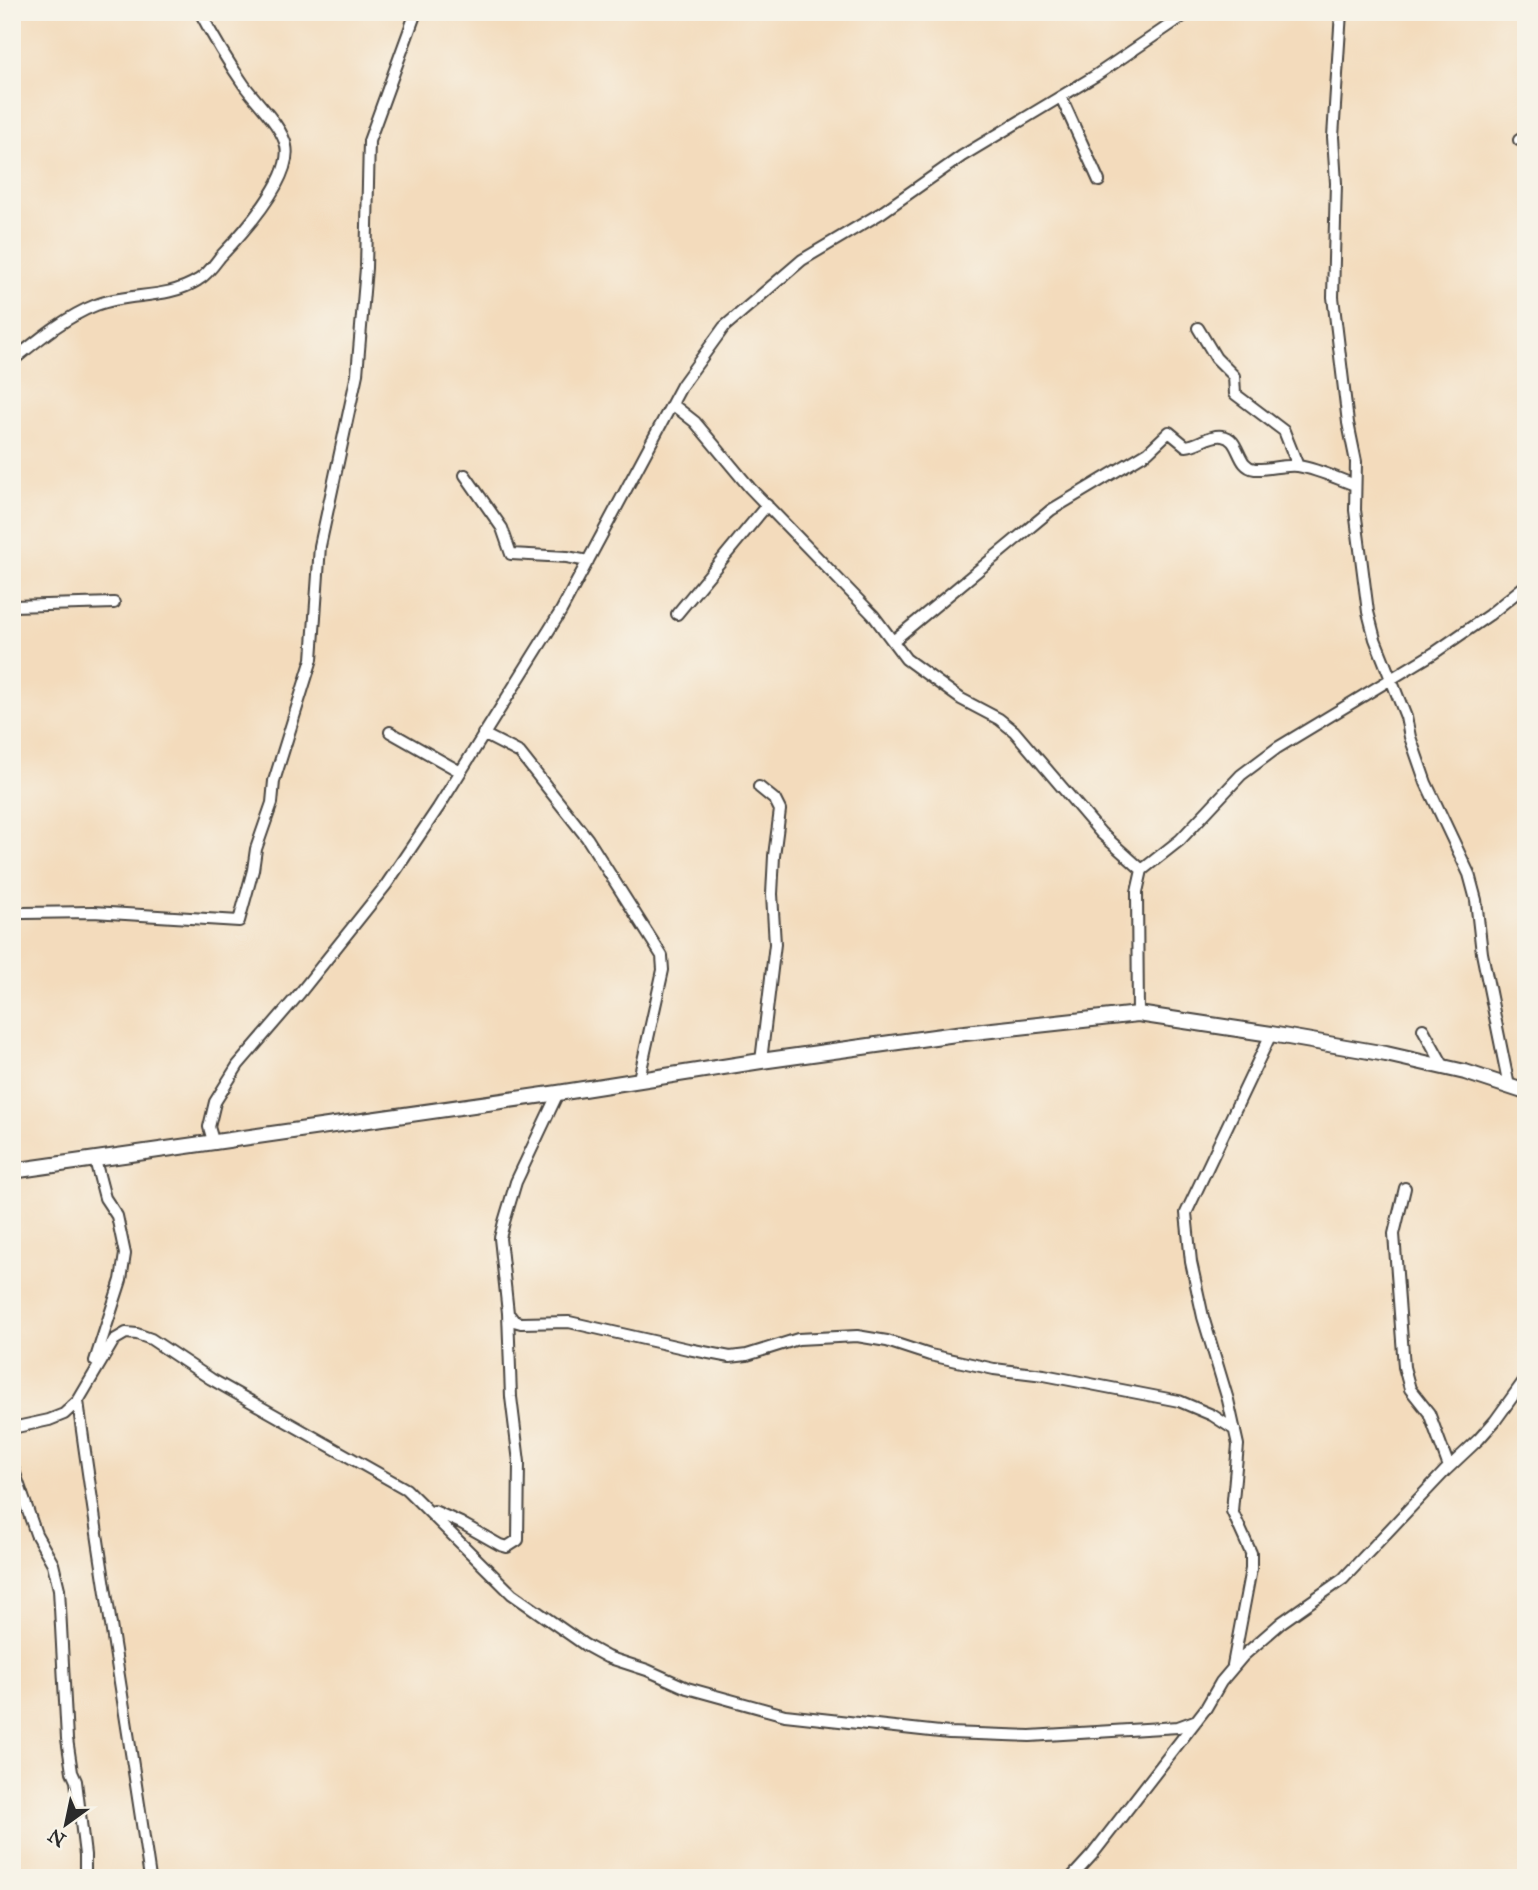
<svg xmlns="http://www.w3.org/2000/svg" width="1538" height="1890" font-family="'IM FELL Great Primer',serif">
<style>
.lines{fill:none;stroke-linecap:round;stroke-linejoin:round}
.minor-casing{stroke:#494541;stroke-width:14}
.tertiary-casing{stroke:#494541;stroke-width:18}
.minor{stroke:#fff;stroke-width:10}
.tertiary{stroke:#fff;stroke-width:14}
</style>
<rect width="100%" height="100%" fill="#f7f3e8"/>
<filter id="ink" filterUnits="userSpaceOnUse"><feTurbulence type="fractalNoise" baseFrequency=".0143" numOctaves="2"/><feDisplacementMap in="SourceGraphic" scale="14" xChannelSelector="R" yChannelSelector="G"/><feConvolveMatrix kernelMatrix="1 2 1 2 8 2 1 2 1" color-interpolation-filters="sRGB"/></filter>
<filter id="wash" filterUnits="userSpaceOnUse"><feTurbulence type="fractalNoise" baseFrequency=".00686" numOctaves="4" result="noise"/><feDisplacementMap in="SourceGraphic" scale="28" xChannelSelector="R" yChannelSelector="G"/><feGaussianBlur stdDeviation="1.57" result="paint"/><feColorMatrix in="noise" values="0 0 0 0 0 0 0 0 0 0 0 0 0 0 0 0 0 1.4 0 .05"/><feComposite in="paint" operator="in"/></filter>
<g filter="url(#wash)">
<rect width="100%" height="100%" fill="#f3dbbc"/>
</g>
<g filter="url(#ink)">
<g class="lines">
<g class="minor-casing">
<path id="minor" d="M1341,12L1333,137L1336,183L1333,297L1348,423L1356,462L1355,510L1368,612L1375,639L1406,717L1410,737L1426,783L1469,874L1476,900L1482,953L1509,1086
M1061,97L1099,181
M1519,140L1526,136
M1198,328L1216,358L1234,376L1235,394L1284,431L1298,466
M12,361C38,340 65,317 96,305C130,292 166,300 198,280C207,275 214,265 220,257C241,235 293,178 286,146C282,126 256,102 244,85C228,62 213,37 200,12
M672,404L695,422L750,488L873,615L906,659L961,699L999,719L1014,731L1101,833L1142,870
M465,475L502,528L511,554L567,557L588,561
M12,606L114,603
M677,614L767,505
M893,641L1051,510L1148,452L1169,432L1186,446C1198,445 1211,434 1222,436C1241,438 1236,467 1255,469C1269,470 1283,464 1298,466C1317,469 1336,478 1355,485
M390,732L459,771
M483,734L520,753L587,838L662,956L663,970L639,1079
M759,787L775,800L780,810L774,856L772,894L775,944L761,1061
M12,910L23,913L93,912L239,921L253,870L256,849L272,803L274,781L312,659L320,546L357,374L366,268L369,141L416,12
M1138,1014L1137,892L1142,870L1180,840L1241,775L1277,748L1434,653L1489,615L1526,585
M1423,1029L1444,1067
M558,1093L516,1182L504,1222L500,1238L508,1313L514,1321L521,1323L569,1322L688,1349L730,1357L747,1355L798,1339L857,1336L887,1341L930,1355L994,1369L1044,1375L1179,1401L1212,1415L1235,1430
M214,1144L209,1127L215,1102L238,1065L300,993L386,885L438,808L561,611L682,385L724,327L802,260L881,213L962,156L1095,76L1189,12
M95,1160L105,1198L117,1216L125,1254L121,1280L95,1361
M1405,1188L1394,1234L1404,1367L1410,1389L1429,1413L1449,1467
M78,1401C99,1560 127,1719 150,1878
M12,1428L49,1420L64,1414L78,1401L114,1340L126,1333L137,1334L151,1339L211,1379L406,1489L512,1594L585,1645L607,1657L647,1670L687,1688L785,1715L949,1733L1030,1736L1178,1727L1197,1720
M12,1465L36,1534L53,1564L59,1589L67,1739L72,1772L76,1781L85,1855V1878
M434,1511L461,1523L500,1545L507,1547L518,1540L519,1462L511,1397L508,1313
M1233,1665L1251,1569V1553L1232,1511L1238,1445L1228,1400L1203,1317L1191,1262L1186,1213L1271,1034
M1071,1878L1092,1855L1206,1708L1221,1682L1243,1656L1282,1622L1343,1579L1445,1471L1479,1439L1495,1421L1526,1378"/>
</g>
<g class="tertiary-casing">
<path id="tertiary" d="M12,1171L558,1093L761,1061L956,1034L1138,1014L1271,1034L1386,1054L1465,1072L1526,1092"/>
</g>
<use href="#minor" class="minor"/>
<use href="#tertiary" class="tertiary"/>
</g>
</g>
<rect width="1538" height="1890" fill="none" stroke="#f7f3e8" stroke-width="42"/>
<g transform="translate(66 1824) rotate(213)" stroke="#f7f3e8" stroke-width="5" paint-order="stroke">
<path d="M0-5L12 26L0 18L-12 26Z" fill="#2b2b2b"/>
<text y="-10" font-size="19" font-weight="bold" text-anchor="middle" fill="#2b2b2b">N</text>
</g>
</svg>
